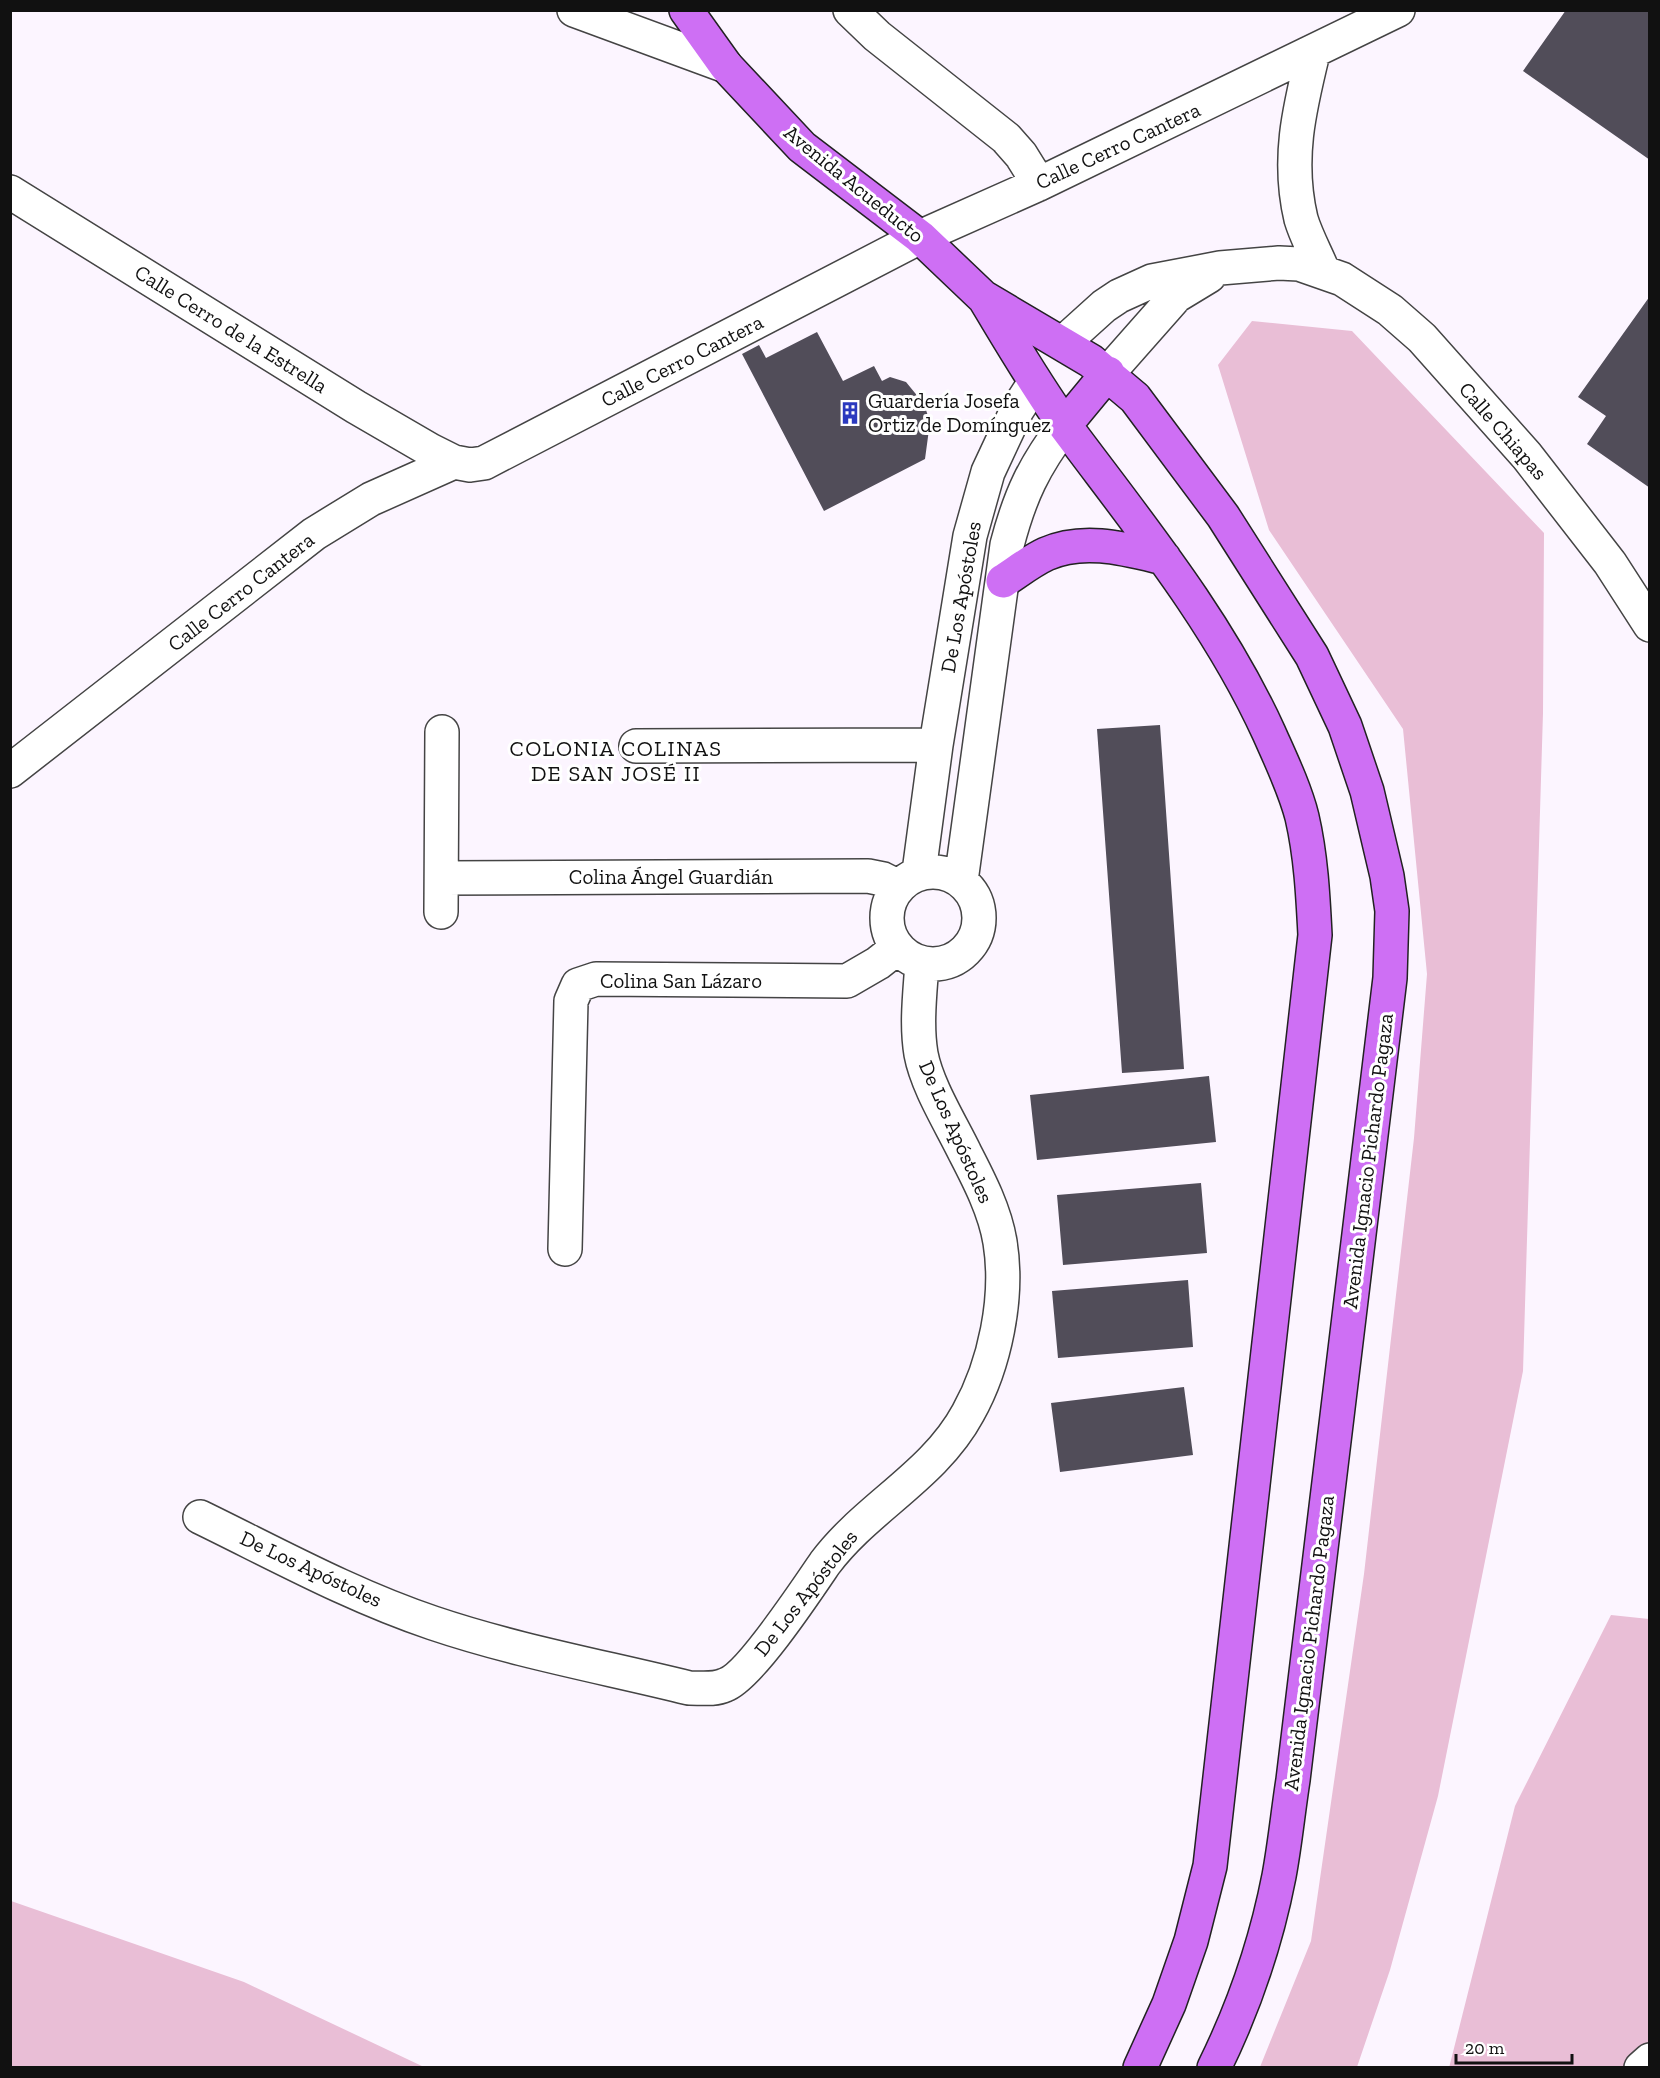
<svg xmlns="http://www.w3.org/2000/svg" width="1660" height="2078" font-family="'Zilla Slab',serif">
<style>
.green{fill:#e9bed6}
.building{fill:#514d59}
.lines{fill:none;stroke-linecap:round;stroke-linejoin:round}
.minor-casing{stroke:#444;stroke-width:36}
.major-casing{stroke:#222;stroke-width:36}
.minor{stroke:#fff;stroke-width:33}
.major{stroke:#ce6ff4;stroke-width:33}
.labels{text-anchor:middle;stroke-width:6;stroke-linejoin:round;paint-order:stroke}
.street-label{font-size:21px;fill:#111;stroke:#fff}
.poi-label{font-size:21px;fill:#111;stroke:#fff;text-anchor:start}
.neighbourhood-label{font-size:22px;letter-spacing:1.5px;fill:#111;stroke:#fff}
</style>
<rect width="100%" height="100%" fill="#fcf5ff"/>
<path class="green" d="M1252,321L1352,331L1544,533L1543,713L1523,1371L1438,1796L1390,1970L1357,2067H1260L1311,1941L1364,1574L1414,1138L1427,974L1403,729L1269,530L1218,365Z
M1611,1615L1649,1619V2067L1449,2068L1515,1806Z
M11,1901L244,1982L424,2067H11Z"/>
<path class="building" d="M1566,10H1650V160L1523,71Z
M1650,296V488L1587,444L1606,416L1578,397Z
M817,332L843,381L874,366L882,381L890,377L906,382L924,404L930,422L925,459L824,511L742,354L759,345L766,358Z
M1160,725L1184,1069L1122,1073L1097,729Z
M1209,1076L1216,1142L1037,1160L1030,1095Z
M1201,1183L1207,1253L1063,1265L1057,1195Z
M1188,1280L1193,1347L1058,1358L1052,1291Z
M1184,1387L1193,1455L1060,1472L1051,1403Z"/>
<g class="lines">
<g class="minor-casing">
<path id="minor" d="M574,10L726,66
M850,10L877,36L1006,138L1021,155L1039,184
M1313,53C1299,110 1287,160 1301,219C1306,236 1316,254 1323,271
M10,192L356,407L430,450L454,462
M1063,343L1104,306L1119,296L1152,281L1220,268L1279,263L1299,264L1342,279L1390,310L1422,338L1527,456L1610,563L1650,625
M1108,373L1176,296L1209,276
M636,746L936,745
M10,771L314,534L371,499L454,462L470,465L484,463L920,237L1039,184L1398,10
M887 918a46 46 0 1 1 92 0a46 46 0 1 1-92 0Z
M919,872L936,745L970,536L988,472L1017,410L1035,382
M442,878L868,876L883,879L899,887
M961,881L1007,545C1020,495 1034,466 1065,425
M441,912L442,732
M565,1249L571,1001L578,985L596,979L847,981L878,963L897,948
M200,1517C276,1554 352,1596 433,1623C516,1651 604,1667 689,1688C702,1688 714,1690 725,1685C749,1677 808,1588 825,1563C867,1507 934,1476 968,1413C995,1365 1009,1297 1000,1242C995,1211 979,1180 965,1153C951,1124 927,1086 921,1054C916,1024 920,993 922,963
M1641,2068L1650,2060"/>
</g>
<g class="major-casing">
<path id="major" d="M686,10L726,66L802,147L920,237L983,297L1091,361L1135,398L1223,516L1312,656L1345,726L1367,791L1387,876L1392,911L1390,978L1293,1780C1288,1812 1285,1844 1279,1876C1266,1943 1244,2007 1214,2068
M986,301C1012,344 1037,387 1066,427C1139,525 1218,621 1269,733C1281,760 1295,789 1302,817C1311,856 1313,896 1315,935L1210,1866L1191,1941L1169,2004L1140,2068
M1065,425L1108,373
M1003,581C1017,572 1031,561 1046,554C1084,537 1126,549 1164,558"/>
</g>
<use href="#minor" class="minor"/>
<use href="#major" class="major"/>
</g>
<defs>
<g id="building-bare" transform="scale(1.8)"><path d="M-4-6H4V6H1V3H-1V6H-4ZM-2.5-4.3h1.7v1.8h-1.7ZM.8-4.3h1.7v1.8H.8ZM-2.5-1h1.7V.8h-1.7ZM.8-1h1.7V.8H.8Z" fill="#2b39be" stroke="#fff" stroke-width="2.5" paint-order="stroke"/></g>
</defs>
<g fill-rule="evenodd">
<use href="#building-bare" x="850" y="413"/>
</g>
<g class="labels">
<g class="street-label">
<text transform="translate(1118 146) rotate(-25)" y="7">Calle Cerro Cantera</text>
<text transform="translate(854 184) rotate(39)" y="7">Avenida Acueducto</text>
<text transform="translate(231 329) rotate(32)" y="7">Calle Cerro de la Estrella</text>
<text transform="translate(682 361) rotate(-27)" y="7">Calle Cerro Cantera</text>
<text transform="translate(1503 431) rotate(49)" y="7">Calle Chiapas</text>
<text transform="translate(241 592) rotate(-38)" y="7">Calle Cerro Cantera</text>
<text transform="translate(961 597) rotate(-80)" y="7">De Los Apóstoles</text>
<text x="671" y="884">Colina Ángel Guardián</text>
<text x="681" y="988">Colina San Lázaro</text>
<text transform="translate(956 1132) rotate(66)" y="7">De Los Apóstoles</text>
<text transform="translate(1368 1161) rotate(-83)" y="7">Avenida Ignacio Pichardo Pagaza</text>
<text transform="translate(311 1569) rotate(25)" y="7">De Los Apóstoles</text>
<text transform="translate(806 1593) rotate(-52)" y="7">De Los Apóstoles</text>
<text transform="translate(1309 1643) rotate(-83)" y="7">Avenida Ignacio Pichardo Pagaza</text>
</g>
<g class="poi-label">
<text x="868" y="408">Guardería Josefa<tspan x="868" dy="24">Ortiz de Domínguez</tspan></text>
</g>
<g class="neighbourhood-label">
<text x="616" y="756">COLONIA COLINAS<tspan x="616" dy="25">DE SAN JOSÉ II</tspan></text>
</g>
</g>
<rect width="1660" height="2078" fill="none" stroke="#111111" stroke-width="24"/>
<path d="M1456 2054v9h116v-9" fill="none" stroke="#111111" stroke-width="3"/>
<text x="1465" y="2054" font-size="18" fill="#111111" stroke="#ffffff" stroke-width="4.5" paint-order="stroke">20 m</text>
</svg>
